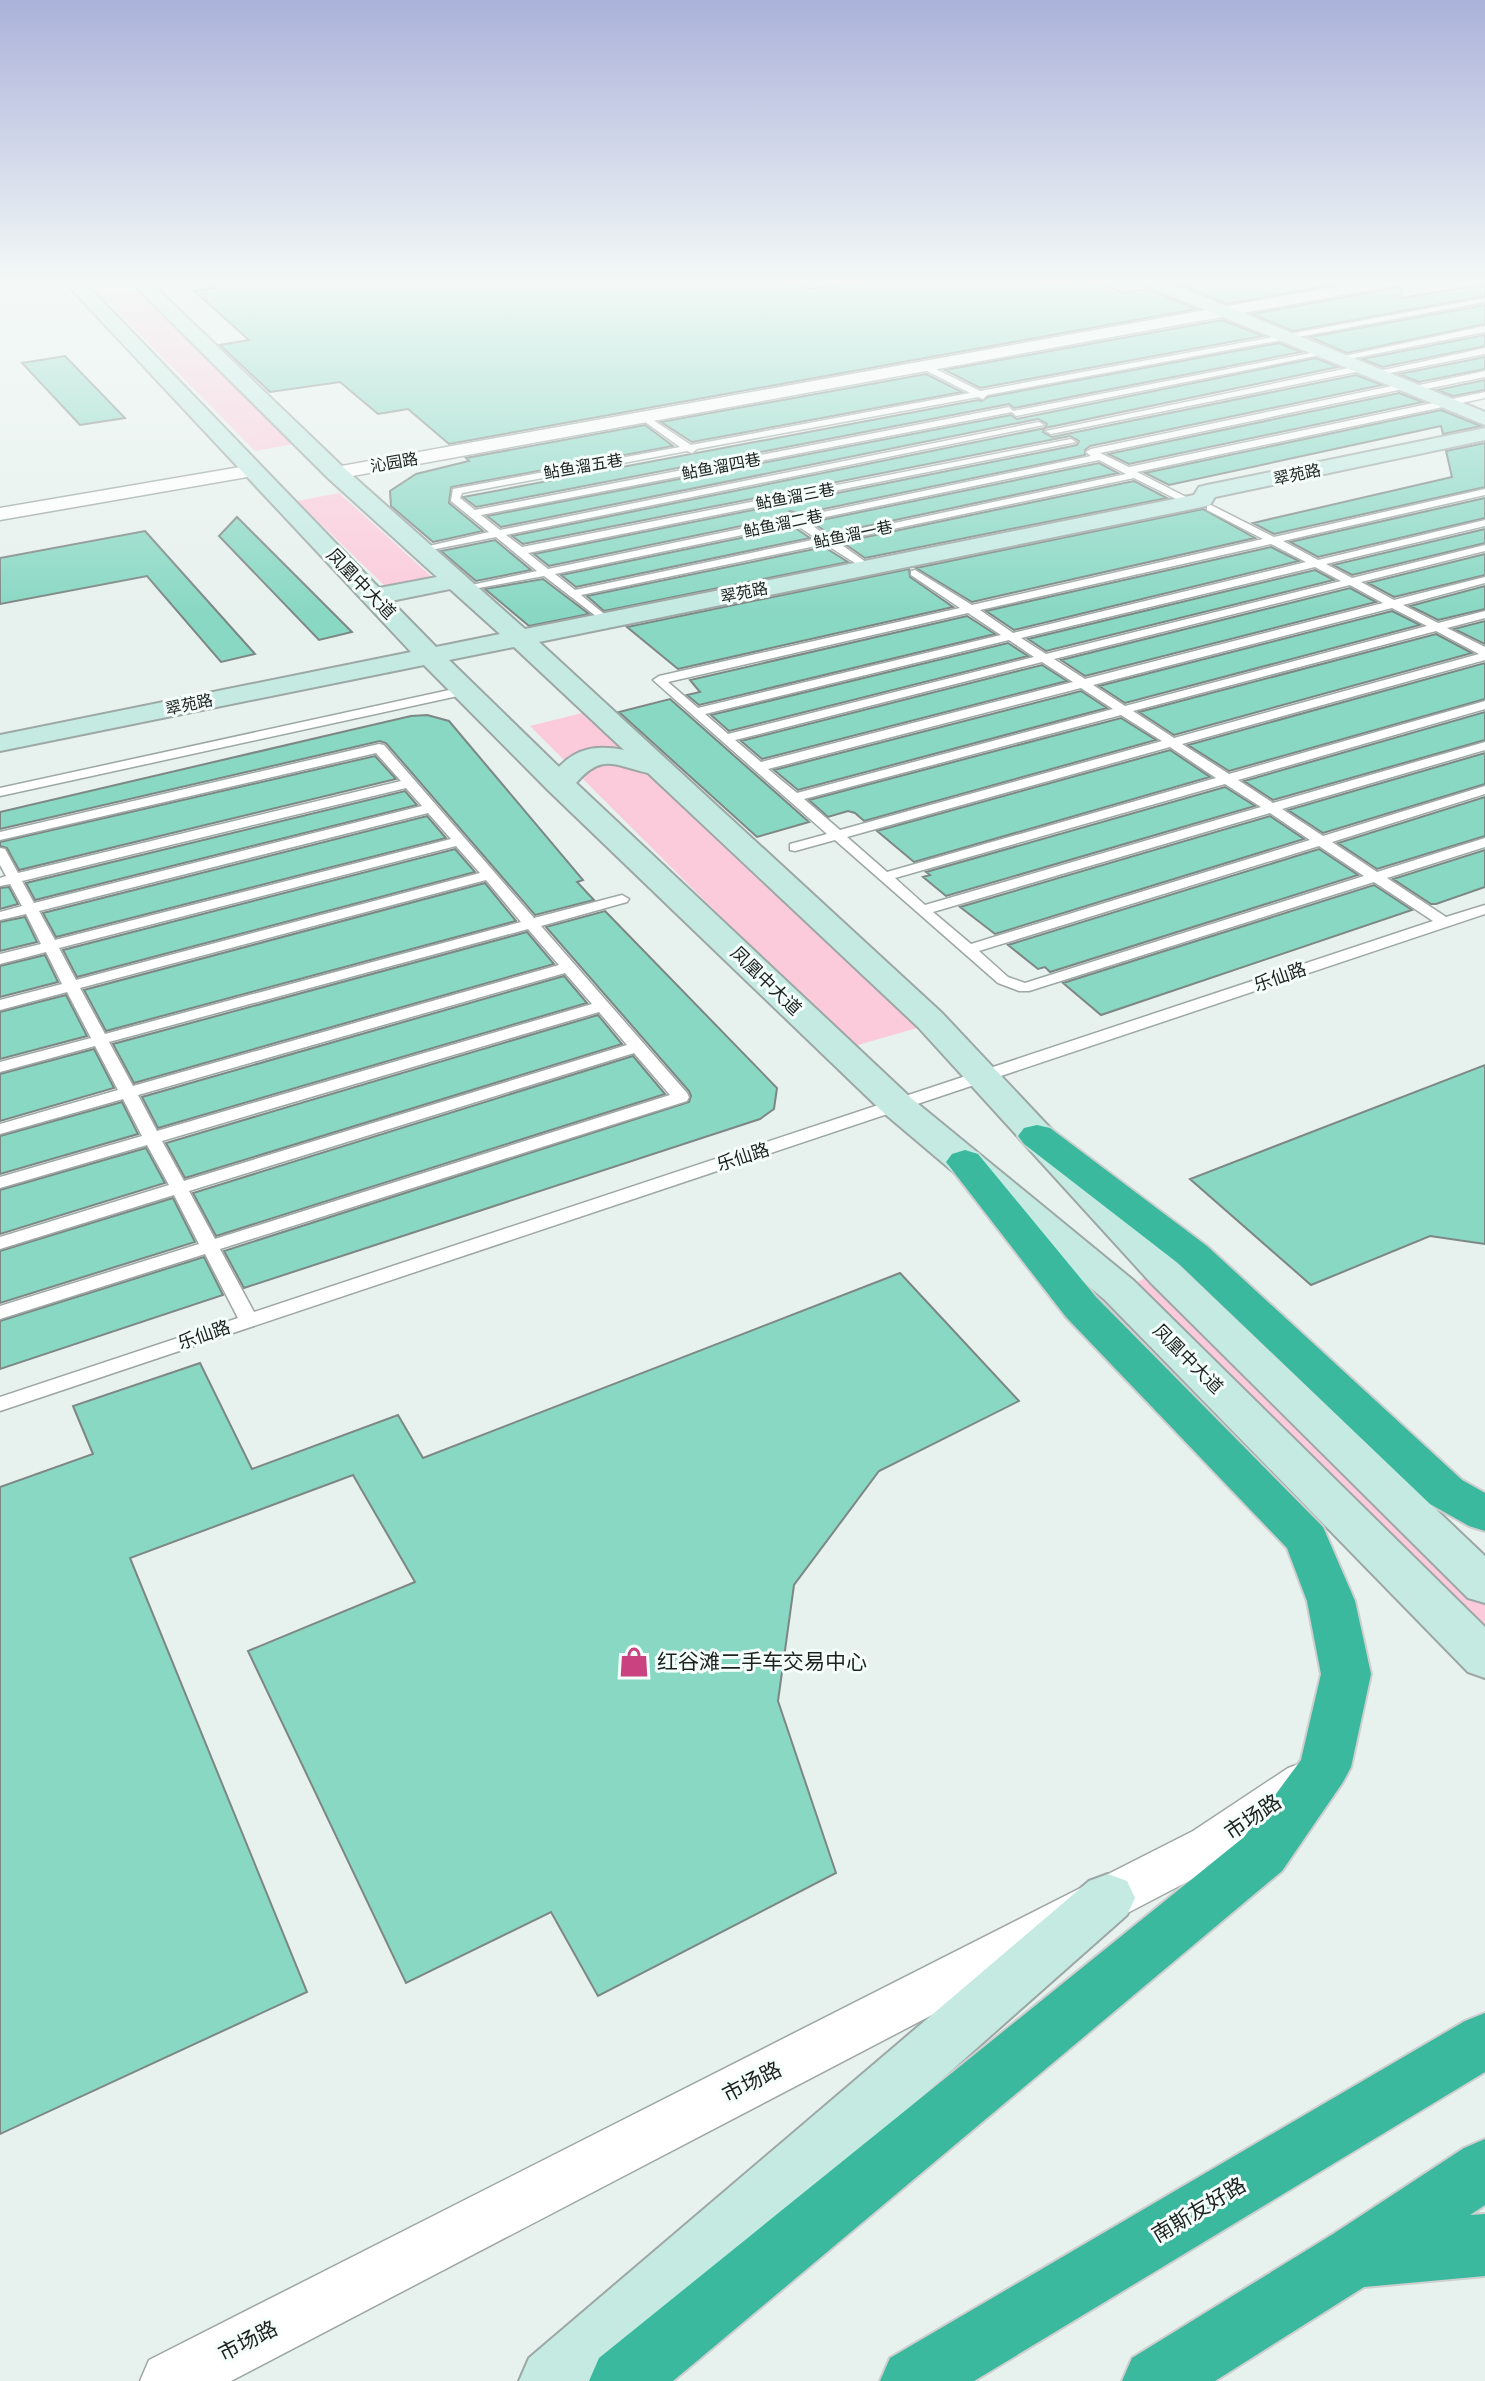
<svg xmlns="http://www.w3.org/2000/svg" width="1485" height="2381" font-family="'Fira Sans Condensed','Noto Sans SC',sans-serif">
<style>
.green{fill:#fccbdb}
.building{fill:#89d8c4;stroke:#7d8784;stroke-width:2}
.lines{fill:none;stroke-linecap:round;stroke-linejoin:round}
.lane-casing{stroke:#9da7a4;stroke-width:3}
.street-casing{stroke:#9da7a4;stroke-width:3}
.secondary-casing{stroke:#9da7a4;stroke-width:4}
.highway-casing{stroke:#cdcece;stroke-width:4}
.lane{fill:#fff;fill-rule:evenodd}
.street{fill:#fff;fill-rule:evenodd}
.secondary{fill:#c4eae2;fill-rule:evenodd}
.highway{fill:#3ab99e;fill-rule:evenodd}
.labels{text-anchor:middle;stroke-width:6;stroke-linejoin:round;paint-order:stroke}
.far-street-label{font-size:16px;fill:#1d2120;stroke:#f4fffc}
.street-label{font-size:18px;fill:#1d2120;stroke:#f4fffc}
.near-poi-label{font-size:21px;fill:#1d2120;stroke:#f4fffc;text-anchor:start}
.near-street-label{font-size:21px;fill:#1d2120;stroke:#f4fffc}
</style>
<rect width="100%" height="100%" fill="#e7f1ee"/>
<path class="green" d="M85,279H128L300,443L255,451Z
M339,493L433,578L387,588L297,501Z
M586,712L924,1026L851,1047L530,726Z
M1148,1276L1485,1601V1628L1132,1285Z"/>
<path class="building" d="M201,279H789L809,289L873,279H1043V284L1091,279L1124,293L1148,289L1196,309L449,444L408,409L378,414L340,382L270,392L220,345L249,340L194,291L214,288Z
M1209,279H1366L1227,304L1179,284Z
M1485,284V296L1293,331L1252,314L1401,287L1402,298Z
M1485,305V324L1347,353L1310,337Z
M1222,320L1263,336L980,388L945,370Z
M1485,335V346L1383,367L1362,359Z
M1279,343L1301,352L1014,408L1009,404L476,507L463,497L978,400L982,401L988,397Z
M65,356L125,418L80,425L22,363Z
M1485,357V369L1419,382L1399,374Z
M1316,358L1338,367L1045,428L1043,432L1052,437L1356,375L1382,385L1090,446L1085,450V455L799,514L790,511L784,517L549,566L534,554L1077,445L1079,441L1070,436L523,544L512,536L1045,428L1047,424L1038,419L501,527L487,516L1011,415L1017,419Z
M926,374L962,392L692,442L661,422Z
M1485,380V390L1453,396L1437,390Z
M1399,393L1423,402L1129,464L1108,454Z
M1441,410L1481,426L1443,434L1441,426L1169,485L1145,473Z
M645,425L673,446L451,487L449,503L483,531L433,542L391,506L390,491L416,474L469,461L466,458Z
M1485,443V487L1274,534L1253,523L1452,477L1446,451Z
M1099,463L1118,473L829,534L812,522Z
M1134,481L1167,498L865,558L842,542Z
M1485,498V518L1318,557L1290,542Z
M1203,509L1255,538L972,602L916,568Z
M237,517L352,632L319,640L219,536Z
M794,527L810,538L576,587L561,575Z
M1485,529V543L1352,575L1333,565Z
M145,531L255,654L221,662L147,576L0,604V558Z
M495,540L531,570L476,581L441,551Z
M824,547L848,562L604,611L587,596Z
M1271,547L1299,561L1014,630L986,611Z
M1485,554V575L1394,597L1368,583Z
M909,569L910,577L953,607L678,669L627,627Z
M1315,570L1334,580L1046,651L1028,639Z
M543,579L589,614L529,626L485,589Z
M1485,586V609L1438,620L1410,606Z
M1350,588L1376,602L1085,676L1061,660Z
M1392,611L1420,625L1125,703L1099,686Z
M967,616L995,634L699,705L687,695L700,692L690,680Z
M1485,621V644L1454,629Z
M1436,634L1472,653L1174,735L1139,712Z
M1008,643L1028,656L729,731L711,715Z
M1485,663V699L1229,771L1188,745Z
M1042,665L1067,681L762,759L741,741Z
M1081,691L1107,708L798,790L774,770Z
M670,699L809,822L757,837L619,712Z
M1485,712V740L1273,800L1244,781Z
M427,715L449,721L583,880L577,882L594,900L535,915L386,743L380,741L0,829V812L355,729L411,716Z
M1121,718L1156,740L864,821L855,813L848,811L828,817L809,800Z
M1170,750L1210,777L914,862L877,831Z
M1485,753V784L1323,833L1288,810Z
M375,756L396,779L19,870L7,848L0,846V842Z
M1225,787L1255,806L946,896L923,877L930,875L926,872Z
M405,791L417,805L35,900L26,883Z
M1485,797V836L1377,869L1338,843Z
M427,816L446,838L56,937L43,913Z
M1270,816L1304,839L995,934L960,907Z
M455,849L475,872L77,977L63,950Z
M1319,849L1358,875L1050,972L1045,967L1038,969L1008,945Z
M1485,850V887L1436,904H1431L1393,879Z
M485,883L516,921L106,1031L84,990Z
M1374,885L1412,910L1101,1015L1063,983Z
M9,887L18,904L0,909V888Z
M605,911L777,1088L774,1109L760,1119L244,1288L224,1251L689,1102L691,1096L689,1091L546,927Z
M25,917L37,942L0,951V922Z
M527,932L554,964L134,1083L113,1044Z
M45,955L58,982L0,997V966Z
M564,976L587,1003L158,1128L142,1097Z
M66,995L87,1036L0,1059V1012Z
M598,1015L622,1044L185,1178L166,1143Z
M94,1049L114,1088L0,1121V1074Z
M633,1056L665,1094L216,1236L193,1193Z
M1485,1065V1244L1430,1236L1311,1285L1190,1179Z
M122,1102L138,1134L0,1174V1136Z
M146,1148L165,1183L0,1234V1190Z
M173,1198L195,1242L0,1303V1251Z
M204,1257L223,1295L0,1369V1321Z
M900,1273L1019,1401L879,1471L794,1585L778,1701L836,1873L598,1996L551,1912L406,1983L248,1651L415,1582L353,1475L130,1558L307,1992L0,2134V1487L93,1454L73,1406L200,1363L252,1469L398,1415L423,1458Z"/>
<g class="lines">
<g class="lane-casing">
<path id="lane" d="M1479,279H1485V281H1480Z
M1485,298V302L987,395L983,399L978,397L697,449L692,453L687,451L462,493L460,498L475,510L1009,407L1013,411L1326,350L1330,353L1016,416L1012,412L481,515L500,530L1039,422L1044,425L506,535L522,547L1071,439L1076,442L528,553L548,569L788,519L786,516L791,513L799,517L1091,456L1086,452L1091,449L1406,383L1410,387L1485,371V377L1412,392L1408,388L1100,453L1129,467L1485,392V398L1137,472L1192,500V504L1188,505L1134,478L836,541L870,565V569L866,570L825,544L581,595L609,618V622L605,623L544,576L462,591V587L537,571L496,537L421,552L416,549L489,532L451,501L453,489L680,447L641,419L639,417L644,414L691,445L970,393L921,368V364L924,363L980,391ZM1099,460L1126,474L828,537L806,521ZM795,524L817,539L575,590L555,574Z
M1485,326V332L1339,361L1335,358Z
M1485,348V354L1375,376L1370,373Z
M1363,365L1366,366V370L1051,434L1046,431Z
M1485,489V495L1283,541L1318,560L1485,520V526L1326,564L1352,578L1485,545V551L1361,582L1394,600L1485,577V583L1403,605L1438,623L1485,611V618L1447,628L1485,647V660L1182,744L1229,774L1485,701V709L1238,780L1273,803L1485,742V750L1282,809L1323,836L1485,786V794L1332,842L1377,872L1485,838V847L1387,878L1446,917L1485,905V914L0,1411V1397L238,1318L205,1254L0,1319V1306L199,1244L174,1195L0,1249V1237L169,1185L147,1145L0,1188V1177L142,1136L123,1099L0,1134V1124L118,1090L95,1046L0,1072V1062L91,1038L67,992L0,1010V1000L62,984L46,952L0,964V954L41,944L26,914L0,920V912L22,906L10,884L0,886V878L6,876L0,865V848L5,849L18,873L401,781L376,753L0,840V832L379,744L384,745L534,918L622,895L629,899L627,902L541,926L687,1093L689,1097L687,1101L220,1249L254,1312L1433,921L1374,882L1029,991H1019L998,983L835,840L795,851L790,850V844L827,834L653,680L659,676L960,608L911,575V571L915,570L972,605L1263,539L1207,510V506L1211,505L1274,537ZM1271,544L1306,562L1013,633L980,610ZM1315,567L1341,581L1046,654L1021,638ZM1350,585L1383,603L1085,679L1054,659ZM1392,608L1427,626L1125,706L1093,685ZM968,613L1001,635L698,708L668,682ZM1436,631L1479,654L1174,738L1133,711ZM1009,640L1034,657L728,734L705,714ZM1042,662L1073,682L761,762L735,740ZM1081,688L1113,709L797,793L768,769ZM1121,715L1162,741L840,830L804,799ZM1170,747L1216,778L887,872L847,837ZM1225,784L1261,807L925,905L895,878ZM406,788L422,806L34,903L22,881ZM428,813L451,839L55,940L39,911ZM1270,813L1310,840L971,944L933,912ZM456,846L480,873L76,980L59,948ZM1319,846L1364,876L1025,983L1008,977L979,951ZM486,880L521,922L105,1034L80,988ZM528,929L559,965L133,1086L109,1042ZM565,973L592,1004L157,1131L138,1095ZM599,1012L627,1045L184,1181L162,1141ZM634,1053L670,1095L215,1239L189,1191Z
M463,687L467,688V694L0,796V788Z"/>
</g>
<g class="street-casing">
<path id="street" d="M1378,279H1410L1402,284L336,479L329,477L326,473L329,469L336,467Z
M252,465L259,467L262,471L259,475L0,520V508Z
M1305,1762L1322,1768L1329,1782L1322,1796L1227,1861L231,2381H140L149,2360L1193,1831L1288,1768Z"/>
</g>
<g class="secondary-casing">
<path id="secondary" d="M62,279H81L379,588L437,577L328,478L128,279H147L344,468L525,629L1194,495L1199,487L1207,485L1485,428V440L1215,497L1210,505L1202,507L539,642L942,1013L1179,1265L1485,1556V1603L1468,1598L1151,1283L918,1027L648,773C613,765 602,753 576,783L911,1098L1133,1280L1485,1627V1678L1468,1672L1105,1300L885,1114L549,791L424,665L0,751V735L411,652ZM450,589L500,634L436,647L391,601ZM514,647L624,750C599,745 577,747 559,767L449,660Z
M1137,279H1160L1485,412V425L1140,283Z
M1108,1874L1127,1881L1135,1898L1127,1915L601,2381H519L529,2358L1089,1881Z"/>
</g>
<g class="highway-casing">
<path id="highway" d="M1037,1125L1050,1128L1207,1246L1462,1480L1485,1493V1531L1469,1526L1430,1504L1179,1264L1024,1144L1018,1136L1024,1128Z
M965,1150L978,1154L1096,1297L1323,1527L1355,1601L1371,1674L1351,1767L1343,1782L1282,1871L673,2381H589L599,2358L1244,1837L1301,1760L1321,1674L1307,1601L1287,1548L1066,1317L946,1162L952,1154Z
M1485,2013V2072L974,2381H880L890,2358L1465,2021Z
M1485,2139V2205L1470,2215L1485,2214V2276L1364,2287L1215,2381H1122L1132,2358L1333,2234L1464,2148Z"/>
</g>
<use href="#lane" class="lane"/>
<use href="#street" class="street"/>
<use href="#secondary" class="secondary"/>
<use href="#highway" class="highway"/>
</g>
<linearGradient id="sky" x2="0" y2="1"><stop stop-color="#abb2da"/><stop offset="0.46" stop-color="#f4f9f7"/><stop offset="1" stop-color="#f4f9f7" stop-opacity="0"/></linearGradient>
<rect width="1485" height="612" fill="url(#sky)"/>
<defs>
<g id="shop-bare" transform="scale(2.415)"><path d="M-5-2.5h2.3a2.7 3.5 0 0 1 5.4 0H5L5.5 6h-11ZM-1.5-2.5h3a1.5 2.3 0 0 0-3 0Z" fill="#ca427f" stroke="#f4fffc" stroke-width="2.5" paint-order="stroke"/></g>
</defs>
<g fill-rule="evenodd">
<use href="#shop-bare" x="634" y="1662"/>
</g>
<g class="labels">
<g class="far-street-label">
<text transform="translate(394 462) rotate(-10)" y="6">沁园路</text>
<text transform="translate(583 466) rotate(-10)" y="6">鲇鱼溜五巷</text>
<text transform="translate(721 466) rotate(-11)" y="6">鲇鱼溜四巷</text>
<text transform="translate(1297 474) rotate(-12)" y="6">翠苑路</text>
<text transform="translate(795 496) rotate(-11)" y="6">鲇鱼溜三巷</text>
<text transform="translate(783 523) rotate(-12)" y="6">鲇鱼溜二巷</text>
<text transform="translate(853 534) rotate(-12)" y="6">鲇鱼溜一巷</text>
<text transform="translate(744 592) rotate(-11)" y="6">翠苑路</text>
<text transform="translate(189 704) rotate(-12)" y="6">翠苑路</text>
</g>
<g class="street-label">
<text transform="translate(361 584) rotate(46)" y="6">凤凰中大道</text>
<text transform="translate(1280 977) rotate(-19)" y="6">乐仙路</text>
<text transform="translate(766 981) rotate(44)" y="6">凤凰中大道</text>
<text transform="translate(743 1157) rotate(-18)" y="6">乐仙路</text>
<text transform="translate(204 1335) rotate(-19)" y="6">乐仙路</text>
<text transform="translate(1188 1359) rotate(45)" y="6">凤凰中大道</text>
</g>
<g class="near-poi-label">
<text x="657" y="1669">红谷滩二手车交易中心</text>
</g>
<g class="near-street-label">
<text transform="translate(1253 1817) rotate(-34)" y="7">市场路</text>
<text transform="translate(752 2082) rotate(-27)" y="7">市场路</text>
<text transform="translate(1199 2210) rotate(-31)" y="7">南斯友好路</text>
<text transform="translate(248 2341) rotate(-27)" y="7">市场路</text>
</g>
</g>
</svg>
